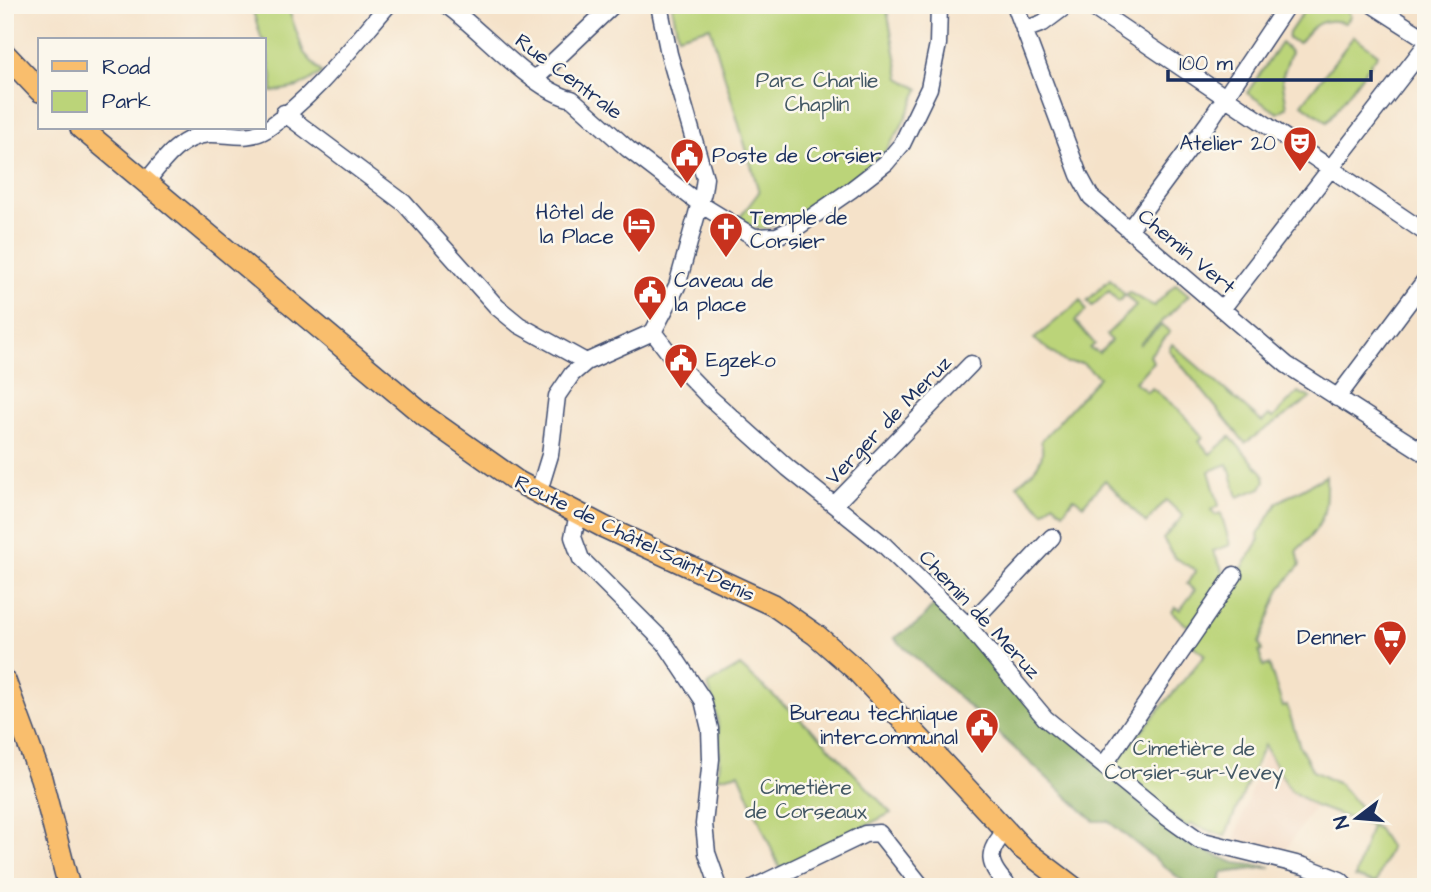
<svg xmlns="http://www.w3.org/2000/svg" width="1431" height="892" font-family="'Architects Daughter',sans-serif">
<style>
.built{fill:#f2d4be}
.green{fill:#bbd479;stroke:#6b826c;stroke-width:2}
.forest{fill:#94b669;stroke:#587264;stroke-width:2}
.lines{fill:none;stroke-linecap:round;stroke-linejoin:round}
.minor-casing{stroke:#3c4a6e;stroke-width:19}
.major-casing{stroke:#3c4a6e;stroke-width:24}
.minor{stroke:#fff;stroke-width:16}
.major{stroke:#f9be6d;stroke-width:21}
.labels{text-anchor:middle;stroke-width:5;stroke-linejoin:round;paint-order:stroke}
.street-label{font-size:21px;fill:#1b2f5e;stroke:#fbf7ec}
.park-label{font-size:21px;fill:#435865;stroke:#fbf7ec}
.poi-label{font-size:21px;fill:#1b2f5e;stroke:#fbf7ec;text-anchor:end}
</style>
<rect width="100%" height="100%" fill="#fbf7ec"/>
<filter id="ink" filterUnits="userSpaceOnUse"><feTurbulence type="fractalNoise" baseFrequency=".0143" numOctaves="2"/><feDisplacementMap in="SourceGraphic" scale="14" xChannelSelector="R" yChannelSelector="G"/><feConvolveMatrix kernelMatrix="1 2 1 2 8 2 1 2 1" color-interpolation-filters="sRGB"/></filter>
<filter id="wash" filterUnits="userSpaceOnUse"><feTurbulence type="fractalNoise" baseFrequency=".00686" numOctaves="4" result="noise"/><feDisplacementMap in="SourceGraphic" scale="28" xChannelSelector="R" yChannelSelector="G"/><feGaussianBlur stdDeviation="1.57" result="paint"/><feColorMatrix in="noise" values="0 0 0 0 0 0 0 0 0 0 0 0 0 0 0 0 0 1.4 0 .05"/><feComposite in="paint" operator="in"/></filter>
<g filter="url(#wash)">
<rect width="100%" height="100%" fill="#f5e2c9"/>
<path class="built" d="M1266,748L1290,790L1315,806L1283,854L1234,840Z"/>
<path class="green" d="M251,5H287L304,53L322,73L298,87L272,92V76L264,40H262Z
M672,5H886L900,78L919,89L900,129L883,155L800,216L762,229L737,221L759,192L710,27L678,36Z
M1308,5H1345L1351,17L1345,23C1323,16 1312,25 1299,43L1288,39L1289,33Z
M1354,36L1378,54L1327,122L1302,104Z
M1281,43L1291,52L1282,78L1287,107L1278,113L1247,93Z
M1110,279L1125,295L1130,293L1154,306L1176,284L1189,295L1139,345L1162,325L1170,332L1150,355L1153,362L1135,382L1147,392L1152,388L1179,410L1203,437L1199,441L1210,454L1230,437L1263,473L1265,481L1261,488L1238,497L1228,464L1209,471L1219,505L1211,510L1215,515L1221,513L1230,545L1213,551L1227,579L1190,625H1186L1172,612L1175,607L1180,610L1195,590L1187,584L1196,570L1175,558L1163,539L1183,516L1166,500L1146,523L1105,480L1083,505L1074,498L1063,512L1053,503L1044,512L1017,485C1032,473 1047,461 1041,441L1099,377L1082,363H1066L1034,339L1081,300L1086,311L1075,321L1095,344L1090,348L1099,353L1111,341L1106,335L1136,306L1126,295L1118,302L1109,291L1092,306L1087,301Z
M1172,344L1262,422L1269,415L1273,418L1298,392L1311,398L1245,443L1169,350Z
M1326,476C1327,512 1325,525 1297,550L1300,565L1280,589L1259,643L1262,651L1259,652L1263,666L1269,665L1283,707L1287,706L1300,747L1313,771L1339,784L1375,823L1372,826L1377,828L1390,848L1376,883L1355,877L1371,826L1315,806L1290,790L1264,745L1225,836L1190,824L1187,828L1113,765L1205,655L1191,644L1216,610L1259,541L1258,535L1278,502Z
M740,666L819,736L891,813L780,869L739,773L718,778C723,745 719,716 708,685Z"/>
<path class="forest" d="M934,605L981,647L1107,774L1188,844L1235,863L1271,867L1222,873L1220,887H1190L1108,821H1094L894,638L918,623Z"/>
</g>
<g filter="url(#ink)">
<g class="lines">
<g class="minor-casing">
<path id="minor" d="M446,5C481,29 533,91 572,99L628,149L700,204L754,237L777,236L799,226L851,190L886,163L902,144L929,88L938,44L939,5
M1015,5L1079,175L1091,197L1287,365L1426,454
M1089,5L1426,233
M1373,5L1426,39
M1024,30L1043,23L1067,5
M535,79L613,5
M284,113L404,203L497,307L519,325L586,362
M146,182C162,162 180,136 209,134C229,133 248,141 267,129C315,96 350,49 388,5
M1129,230L1208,123L1287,5
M1222,309L1426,45
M653,332L680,367L709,397L788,468L885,546L968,626L1045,718L1164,815L1199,840L1304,866L1340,880L1347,887
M1337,398L1426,279
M538,494L550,455L557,396L572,374L586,362L653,332L677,286L703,192L705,178L669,54L659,5
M835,504L971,364
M578,514L573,537L581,559L665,643L703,700L710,729L711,759L704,824L707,853L719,887
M968,626L1052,537
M1104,765L1234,575
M1007,830C984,853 988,865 1009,887
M755,887L865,834L879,833L922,887"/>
</g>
<g class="major-casing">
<path id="major" d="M5,54L40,91
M81,128L426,417L518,482L604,527L773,605L816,635L855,669L1023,849L1073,887
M5,681L41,778L69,887"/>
</g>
<use href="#minor" class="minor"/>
<use href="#major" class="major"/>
</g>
</g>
<defs>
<g id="theatre-pin" transform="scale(1.75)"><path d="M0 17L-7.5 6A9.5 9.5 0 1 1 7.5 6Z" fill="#c8321e" stroke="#fbf7ec"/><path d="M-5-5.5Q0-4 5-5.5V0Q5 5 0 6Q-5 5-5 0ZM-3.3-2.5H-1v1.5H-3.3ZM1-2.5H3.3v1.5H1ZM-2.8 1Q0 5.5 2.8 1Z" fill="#fff"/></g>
<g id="civic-pin" transform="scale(1.75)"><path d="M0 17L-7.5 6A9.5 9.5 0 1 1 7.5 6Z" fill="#c8321e" stroke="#fbf7ec"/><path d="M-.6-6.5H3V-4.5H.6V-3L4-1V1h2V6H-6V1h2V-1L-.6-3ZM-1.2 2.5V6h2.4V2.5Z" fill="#fff"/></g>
<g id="hotel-pin" transform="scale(1.75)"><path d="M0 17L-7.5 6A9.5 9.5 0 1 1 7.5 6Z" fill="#c8321e" stroke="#fbf7ec"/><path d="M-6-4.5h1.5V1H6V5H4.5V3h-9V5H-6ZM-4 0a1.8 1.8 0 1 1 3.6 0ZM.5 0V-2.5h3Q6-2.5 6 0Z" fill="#fff"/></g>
<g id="church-pin" transform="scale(1.75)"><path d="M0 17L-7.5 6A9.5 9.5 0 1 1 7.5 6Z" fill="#c8321e" stroke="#fbf7ec"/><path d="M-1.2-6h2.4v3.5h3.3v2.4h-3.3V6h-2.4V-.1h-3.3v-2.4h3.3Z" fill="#fff"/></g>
<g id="supermarket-pin" transform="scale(1.75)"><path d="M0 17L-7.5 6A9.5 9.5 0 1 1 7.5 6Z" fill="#c8321e" stroke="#fbf7ec"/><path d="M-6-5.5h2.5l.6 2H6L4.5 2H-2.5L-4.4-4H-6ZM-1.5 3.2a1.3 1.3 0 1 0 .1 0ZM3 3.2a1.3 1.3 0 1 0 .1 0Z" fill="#fff"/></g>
</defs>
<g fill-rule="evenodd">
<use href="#theatre-pin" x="1300" y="143"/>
<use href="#civic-pin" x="687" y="155"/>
<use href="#hotel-pin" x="639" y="224"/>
<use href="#church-pin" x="726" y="229"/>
<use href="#civic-pin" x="650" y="292"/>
<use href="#civic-pin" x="681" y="360"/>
<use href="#supermarket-pin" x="1390" y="637"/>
<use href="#civic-pin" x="982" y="725"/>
</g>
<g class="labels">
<g class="street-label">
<text transform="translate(569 76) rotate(37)" y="7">Rue Centrale</text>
<text transform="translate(1187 251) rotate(40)" y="7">Chemin Vert</text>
<text transform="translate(888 420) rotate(-46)" y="7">Verger de Meruz</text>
<text transform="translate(635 538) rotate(26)" y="7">Route de Châtel-Saint-Denis</text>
<text transform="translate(980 614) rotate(47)" y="7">Chemin de Meruz</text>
</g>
<g class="park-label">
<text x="817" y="87">Parc Charlie<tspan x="817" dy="24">Chaplin</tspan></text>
<text x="1194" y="755">Cimetière de<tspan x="1194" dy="24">Corsier-sur-Vevey</tspan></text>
<text x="806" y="794">Cimetière<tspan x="806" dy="24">de Corseaux</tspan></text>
</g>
<g class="poi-label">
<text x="1276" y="150">Atelier 20</text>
<text x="712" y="162" text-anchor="start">Poste de Corsier</text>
<text x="614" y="219">Hôtel de<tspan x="614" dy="24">la Place</tspan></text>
<text x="750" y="224" text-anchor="start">Temple de<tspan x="750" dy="24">Corsier</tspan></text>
<text x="674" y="287" text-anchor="start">Caveau de<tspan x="674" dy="24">la place</tspan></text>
<text x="706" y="367" text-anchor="start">Egzeko</text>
<text x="1366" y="644">Denner</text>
<text x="958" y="720">Bureau technique<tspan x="958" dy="24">intercommunal</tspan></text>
</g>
</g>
<rect width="1431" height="892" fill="none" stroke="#fbf7ec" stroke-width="28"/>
<rect x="38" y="38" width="228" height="91" fill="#fbf7ec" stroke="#a1a7b3" stroke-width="2"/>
<rect x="52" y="61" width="35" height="10" fill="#f9be6d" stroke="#a1a7b3" stroke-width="2"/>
<text x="102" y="74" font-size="21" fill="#1b2f5e">Road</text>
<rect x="52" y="91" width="35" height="21" fill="#bbd479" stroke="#a1a7b3" stroke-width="2"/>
<text x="102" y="108" font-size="21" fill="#1b2f5e">Park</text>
<g transform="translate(1357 818) rotate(254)" stroke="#fbf7ec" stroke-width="5" paint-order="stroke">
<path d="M0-5L12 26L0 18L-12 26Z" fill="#1b2f5e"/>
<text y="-10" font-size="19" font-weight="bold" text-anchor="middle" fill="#1b2f5e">N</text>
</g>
<path d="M1168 70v10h203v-10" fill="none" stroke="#1b2f5e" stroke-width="3.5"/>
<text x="1179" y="70" font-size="21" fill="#1b2f5e" stroke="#fbf7ec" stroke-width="5" paint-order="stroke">100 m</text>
</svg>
